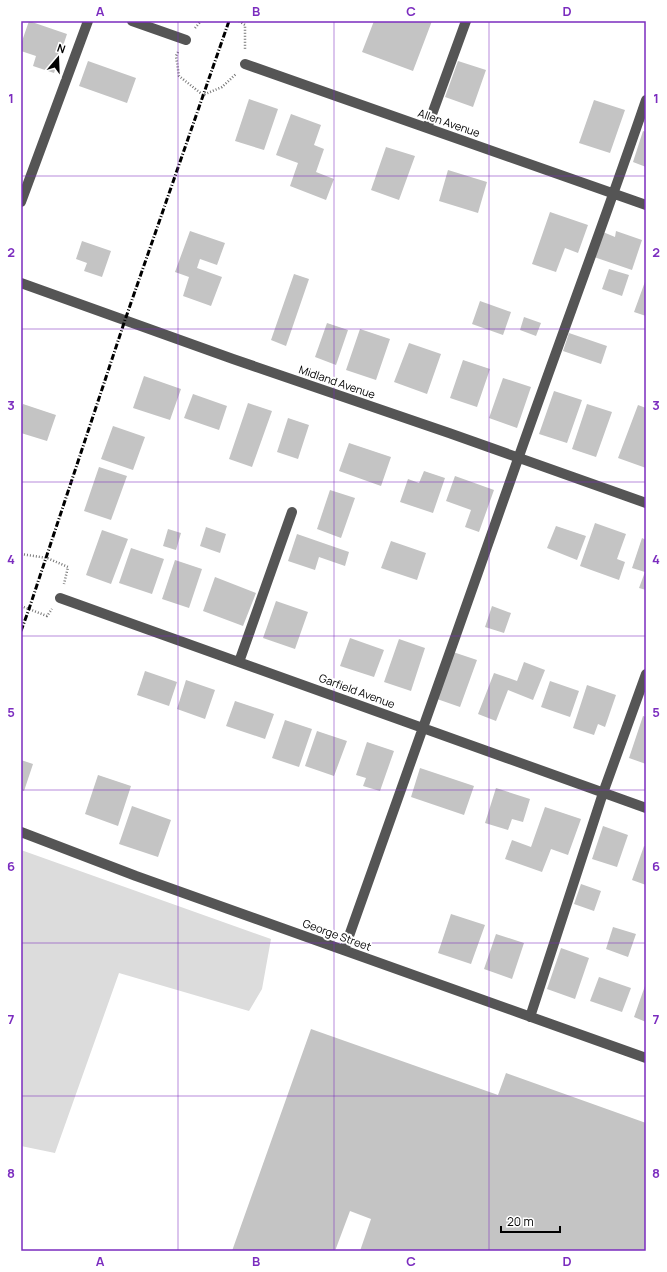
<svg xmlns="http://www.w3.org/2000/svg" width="667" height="1272" font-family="Manrope,sans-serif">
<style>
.green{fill:#dcdcdc}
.building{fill:#c4c4c4}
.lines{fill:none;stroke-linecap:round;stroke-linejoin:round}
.path{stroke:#777;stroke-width:2.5;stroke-dasharray:1 2;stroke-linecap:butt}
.minor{stroke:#555;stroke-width:10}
.rail{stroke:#000;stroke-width:3;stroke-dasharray:6 2 1 2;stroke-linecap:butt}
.grid{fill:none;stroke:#7b2cbf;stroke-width:1;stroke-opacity:0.55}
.labels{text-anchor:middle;stroke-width:4;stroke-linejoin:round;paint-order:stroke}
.street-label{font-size:11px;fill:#000;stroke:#fff}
.neatline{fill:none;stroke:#7b2cbf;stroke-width:1.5}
.grid-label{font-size:13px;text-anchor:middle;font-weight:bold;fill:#7b2cbf}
</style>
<rect width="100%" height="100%" fill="#fff"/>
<path class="green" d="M21,850L271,939L262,989L249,1011L119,973L55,1153L21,1146Z"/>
<path class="building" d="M29,21L67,34L54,73L33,66L36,56L21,51V44Z
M374,21H432L413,71L362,52Z
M88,61L136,78L127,103L79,86Z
M458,61L486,70L473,107L445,97Z
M249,99L278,109L264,150L235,141Z
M594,100L625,110L610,153L579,143Z
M291,114L321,125L314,145L324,149L316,172L334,179L326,200L290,186L298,163L276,155Z
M643,131L646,132V167L633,162Z
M386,147L415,156L399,200L371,190Z
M448,170L487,182L478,213L439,201Z
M550,212L588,225L578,253L565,248L556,272L532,264Z
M190,231L225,243L217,265L200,259L197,268L222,277L211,306L183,296L189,277L175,272Z
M616,231L642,240L632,270L594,257L603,232L615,237Z
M82,241L111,251L102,277L84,271L87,263L76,259Z
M609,269L629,275L622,296L602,289Z
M294,274L309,279L286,346L271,340Z
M646,279V316L634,312Z
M480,301L511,312L503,335L472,324Z
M524,317L541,323L536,336L520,330Z
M327,323L348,330L336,365L315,357Z
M360,329L390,339L376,380L346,370Z
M569,333L607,346L601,364L563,351Z
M409,343L441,354L427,394L394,382Z
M463,360L490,369L477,407L450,398Z
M144,376L181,389L170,420L133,408Z
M503,378L531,387L517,428L489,418Z
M554,391L582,400L567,443L539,434Z
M193,394L227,406L219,430L184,418Z
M248,403L272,411L252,467L229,459Z
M23,404L56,415L47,441L21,433V410Z
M587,404L612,412L596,457L572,449Z
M638,405L646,408V468L618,458Z
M288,418L309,425L298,459L277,452Z
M113,426L145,437L133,470L101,459Z
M349,443L391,457L381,486L339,471Z
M99,467L127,476L111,520L84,511Z
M424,471L445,478L433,513L400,502L408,479L419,483Z
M455,476L494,490L479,532L465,527L471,510L446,501Z
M330,490L355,498L341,538L317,529Z
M595,523L626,534L617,559L625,562L619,580L580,566Z
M556,526L586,536L577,560L547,548Z
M206,527L226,534L220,553L200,546Z
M168,529L181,533L176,550L163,546Z
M102,530L128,539L111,584L86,575Z
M297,534L349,552L345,566L319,557L315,570L288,561Z
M642,538L646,540V590L639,588L645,572L632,568Z
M391,541L426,553L417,580L381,568Z
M131,548L164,559L152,594L119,583Z
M175,560L202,569L189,608L162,599Z
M215,577L256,593L243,626L203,611Z
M276,601L308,612L295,649L263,638Z
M492,606L511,613L504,633L485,627Z
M350,638L384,650L374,677L340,666Z
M399,639L425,648L411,691L384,682Z
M453,652L477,660L460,707L437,699Z
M524,662L545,670L533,700L508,690L496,721L478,714L494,673L517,681Z
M145,671L177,682L169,706L137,695Z
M186,680L215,690L205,719L177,709Z
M550,681L579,691L570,717L541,707Z
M587,685L616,695L605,727L598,724L594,735L573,728Z
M235,701L274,714L265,739L226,726Z
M643,716L646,717V764L629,758Z
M285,720L312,729L299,767L272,758Z
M317,731L347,741L334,776L305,766Z
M367,742L394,751L380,791L363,786L366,778L356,775Z
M21,760L33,764L24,791L21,790Z
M420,768L474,786L464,815L411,797Z
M98,775L131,786L118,826L85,814Z
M496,788L530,799L523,822L512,819L508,830L485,823Z
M132,806L171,820L158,857L119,844Z
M545,807L581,819L568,855L551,849L542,872L505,859L512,840L531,847Z
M603,826L628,835L617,867L592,859Z
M644,846L646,847V885L632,880Z
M581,884L601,891L594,911L574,904Z
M451,914L485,925L471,964L438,953Z
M613,927L636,934L628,957L606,949Z
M496,934L524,943L512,979L484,969Z
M561,948L589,958L575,999L547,989Z
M599,977L631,988L622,1012L590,1001Z
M646,983V1022L634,1017Z
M311,1029L498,1095L506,1073L646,1123V1251H360L371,1219L350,1211L335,1251H232Z"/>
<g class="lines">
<path class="path" d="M239,21L245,25V50
M195,28L201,21
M178,52L176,56L179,76L203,95L222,87L236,74
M21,554L47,558L68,567L64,584
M21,606L47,616L52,609"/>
<path class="minor" d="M132,21L186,40
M245,64L646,205
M427,128L466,21
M21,202L88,21
M21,283L233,359L449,433L646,503
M60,598L646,808
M239,662L292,512
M21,832L136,876L646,1058
M344,950C401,793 456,634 512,476C556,350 603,226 646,100
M530,1017L603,793L646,674"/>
<path class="rail" d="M21,631L29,609L125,320L229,21"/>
</g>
<path class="grid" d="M178,21V1251M334,21V1251M489,21V1251M21,176H646M21,329H646M21,482H646M21,636H646M21,790H646M21,943H646M21,1096H646"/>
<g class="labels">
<g class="street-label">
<text transform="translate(449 123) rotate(19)" y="4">Allen Avenue</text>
<text transform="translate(337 382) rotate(19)" y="4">Midland Avenue</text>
<text transform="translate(357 691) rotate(20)" y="4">Garfield Avenue</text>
<text transform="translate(337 935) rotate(20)" y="4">George Street</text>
</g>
</g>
<rect width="667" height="1272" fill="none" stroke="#ffffff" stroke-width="44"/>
<g transform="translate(58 58) rotate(19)" stroke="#ffffff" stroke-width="3" paint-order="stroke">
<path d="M0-3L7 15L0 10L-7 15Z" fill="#000000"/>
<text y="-6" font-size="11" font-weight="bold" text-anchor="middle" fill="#000000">N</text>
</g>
<path d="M501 1226v6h59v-6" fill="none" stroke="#000000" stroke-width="2"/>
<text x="507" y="1226" font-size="12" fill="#000000" stroke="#ffffff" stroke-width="3" paint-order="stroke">20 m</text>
<rect x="22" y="22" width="623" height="1228" class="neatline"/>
<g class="grid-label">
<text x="100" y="16">A</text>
<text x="256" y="16">B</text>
<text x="411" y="16">C</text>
<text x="567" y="16">D</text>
<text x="11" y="103">1</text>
<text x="656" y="103">1</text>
<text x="11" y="257">2</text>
<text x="656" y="257">2</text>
<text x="11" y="410">3</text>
<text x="656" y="410">3</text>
<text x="11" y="564">4</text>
<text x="656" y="564">4</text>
<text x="11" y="717">5</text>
<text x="656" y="717">5</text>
<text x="11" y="871">6</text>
<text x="656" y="871">6</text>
<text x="11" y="1024">7</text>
<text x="656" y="1024">7</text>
<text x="11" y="1178">8</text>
<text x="656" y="1178">8</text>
<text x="100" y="1266">A</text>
<text x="256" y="1266">B</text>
<text x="411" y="1266">C</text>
<text x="567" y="1266">D</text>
</g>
</svg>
